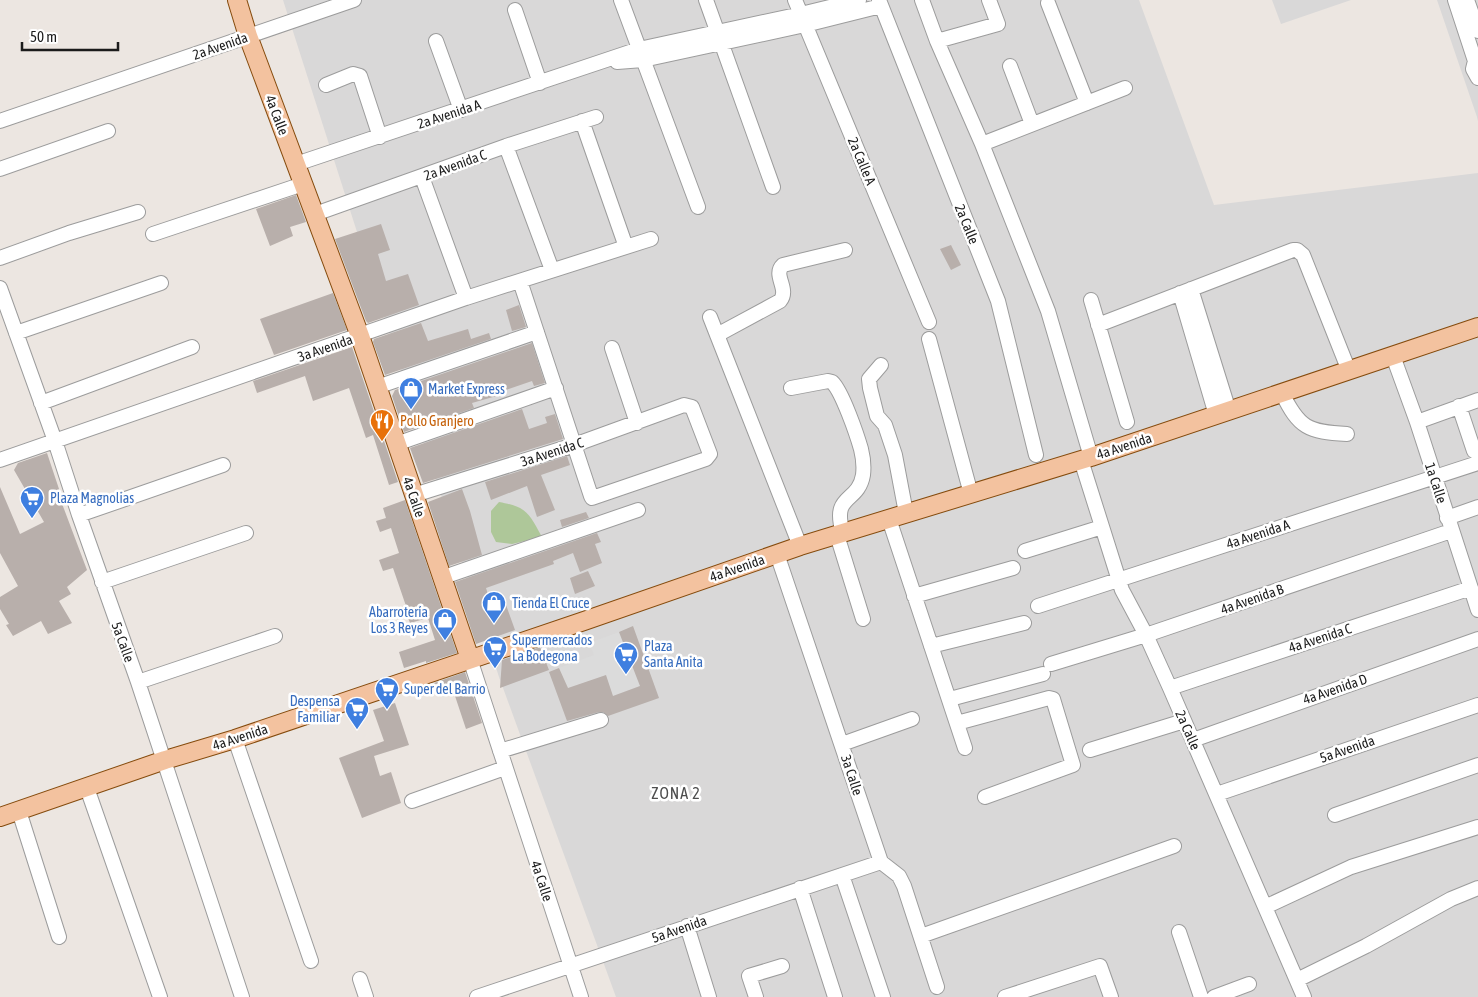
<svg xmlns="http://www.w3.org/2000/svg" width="1478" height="997" font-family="'Asap Condensed',sans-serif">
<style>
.residential{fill:#d9d8d8}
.forest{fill:#aec799}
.parking{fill:#dbdbdb}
.building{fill:#b8afab}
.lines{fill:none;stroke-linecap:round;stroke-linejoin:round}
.minor-casing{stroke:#9c9c9c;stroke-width:16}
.major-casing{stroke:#854b0d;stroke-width:20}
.minor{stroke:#fff;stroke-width:14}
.major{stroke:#f3c29f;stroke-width:18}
.labels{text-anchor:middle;stroke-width:5;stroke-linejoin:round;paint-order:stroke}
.street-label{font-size:14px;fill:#1b1b1b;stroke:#fff}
.shop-label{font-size:14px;fill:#366cbe;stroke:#fff;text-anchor:start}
.food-label{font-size:14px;fill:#c56008;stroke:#fff;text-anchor:start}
.quarter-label{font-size:16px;letter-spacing:1px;fill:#4e4e4e;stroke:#fff}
</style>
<rect width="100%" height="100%" fill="#ece6e1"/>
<path class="residential" d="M283,0H1139L1214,205L1478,173V997H616L499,677Z
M1272,0H1351L1281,24Z
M1437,0H1478V121L1477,117Z"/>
<path class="forest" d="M499,502C527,507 529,513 542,537L512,544L496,542L491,532V511Z"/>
<path class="parking" d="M619,632L640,686L570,711L559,668L594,655L589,643Z"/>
<path class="building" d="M296,195L306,222L290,227L293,236L270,246L256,209Z
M381,224L390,250L378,254L386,281L408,274L419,305L368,323L366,321L335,239Z
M951,245L961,265L951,270L940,249Z
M333,293L347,330L274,355L260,319Z
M519,305L526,327L512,331L506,310Z
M421,323L428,341L468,329L471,339L489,333L491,339L385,375L373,342L374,339Z
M532,343L545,383L534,386L532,381L506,390L507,393L472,403L474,408L404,432L392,396L395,390Z
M352,347L398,482L389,485L373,435L366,438L349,388L313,401L305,376L257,393L253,381Z
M522,409L529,429L547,423L545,417L555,414L563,439L423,483L410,448Z
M47,453L59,489L58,493L87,570L67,587L71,594L59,601L72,623L48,634L41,621L13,636L6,625L9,624L0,609V597L18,586L0,553V487L20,534L44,522L14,470L18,463Z
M567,456L570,465L541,475L555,510L537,517L527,486L491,500L485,482Z
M462,489L470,511L482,555L449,566L428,502Z
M405,500L457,653L426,663V661L404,668L399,652L435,640L428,618L410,623L404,607L406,606L393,568L383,571L379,560L399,553L391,528L380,532L376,521L386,518L383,508Z
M586,512L589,518L562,527L560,520Z
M597,533L601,542L595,544L602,563L580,572L573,553L553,561L554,564L486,588L493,610L506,605L515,630L476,644L455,582Z
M588,571L595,586L575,594L570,578Z
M633,626L659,698L608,716L603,712H599L567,721L549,672L559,668L568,688L606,675L613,696L640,686L619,632Z
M540,647L549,670L500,688L502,660Z
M465,672L482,723L466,729L452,687L437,692L434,683Z
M395,703L409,745L374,756L380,776L391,772L401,803L362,818L339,758L384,741L373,710Z"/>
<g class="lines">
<g class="minor-casing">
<path id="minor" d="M621,0L698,207
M706,0L773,187
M795,0L929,322
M879,0L998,301L1036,455
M922,0L937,41L982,144L1048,311L1091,457
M1455,0L1475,61
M1467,0L1478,31
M1048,3L1087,103
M515,10L540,83
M436,41L461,110
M937,41L998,24L989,0
M1478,58L1475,61L1473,69L1478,78
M617,62L643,60L805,25L881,6
M1010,66L1032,124
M326,85L353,74L360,76L380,137
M0,121L354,0
M582,121L626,247
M982,144L1125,88
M506,146L552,270
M296,164L639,49L801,14L859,0
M0,169L108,131
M422,177L466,298
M315,214L506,146L596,117
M153,234L303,184
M0,258L69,233L138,212
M0,288L55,441L79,515L138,682L242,997
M1191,289L1229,411
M1180,293L1216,415
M1091,300L1127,422
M710,317L800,546
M1098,325L1293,250H1297L1303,255L1349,371
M16,333L161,283
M717,335L780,301C790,289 772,275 783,265L845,250
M929,339L971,494
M612,348L637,423
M1393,356L1417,422L1478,610
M881,365L869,379L870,388L877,416L885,425L895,455L906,513
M377,387L537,332
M791,388L828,381L832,382C842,391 857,435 861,449C863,457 864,467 863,475C858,504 831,493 843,533
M1282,393C1299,428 1308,432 1347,434
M41,403L192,347
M1459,406L1474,451
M1417,422L1478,400
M396,444L556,388
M0,460L466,298L651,239
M1081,460L1122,590L1146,635L1170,688L1304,997
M414,495L574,445L684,405L692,407L710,454L706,459L592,498L591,496C567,424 544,352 520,281
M79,515L223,465
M1447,518L1478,507
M889,519L965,748
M837,535L863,619
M1025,551L1102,527
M777,554L881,862L899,876L904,886L937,987
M441,578L638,510
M102,582L246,533
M914,596L1013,568
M1038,606L1478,463
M931,646L1024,623
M470,659L581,997
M1051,664L1146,635L1451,531
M138,682L275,636
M1170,688L1471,588
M950,699L1043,674
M957,723L1049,698L1053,699L1073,765L985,797
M235,739L311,961
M1193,740L1478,639
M842,744L912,719
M1090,750L1184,721
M500,751L601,720
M87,788L160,997
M1217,794L1478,705
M412,801L505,768
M19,811L59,937
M1335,815L1478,765
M842,875L883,997
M800,888L835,997
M1265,907L1351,867L1478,827
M687,926L709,997
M1179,932L1201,997
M921,936L1174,846
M360,979L366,997
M1297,980L1366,946L1451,899L1478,888
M477,997L881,862
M756,997L749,976L782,966
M1005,997L1100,966L1111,997
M1214,997L1249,984"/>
</g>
<g class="major-casing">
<path id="major" d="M237,0L248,36L360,336L470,659
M0,817L165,760L235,739L584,621L800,546L1091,457L1478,327"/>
</g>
<use href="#minor" class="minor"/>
<use href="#major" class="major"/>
</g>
<defs>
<g id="shop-pin" transform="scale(1.25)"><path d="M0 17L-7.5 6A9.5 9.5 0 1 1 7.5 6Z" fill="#3f7fe0" stroke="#fff"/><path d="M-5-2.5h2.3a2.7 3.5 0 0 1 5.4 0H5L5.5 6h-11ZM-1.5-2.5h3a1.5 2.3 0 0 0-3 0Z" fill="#fff"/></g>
<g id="restaurant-pin" transform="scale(1.25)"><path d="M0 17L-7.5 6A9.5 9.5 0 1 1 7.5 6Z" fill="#e8710a" stroke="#fff"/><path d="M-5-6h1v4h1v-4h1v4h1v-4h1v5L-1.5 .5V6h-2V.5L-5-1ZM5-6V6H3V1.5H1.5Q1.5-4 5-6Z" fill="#fff"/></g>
<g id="supermarket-pin" transform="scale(1.25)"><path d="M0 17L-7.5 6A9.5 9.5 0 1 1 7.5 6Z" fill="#3f7fe0" stroke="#fff"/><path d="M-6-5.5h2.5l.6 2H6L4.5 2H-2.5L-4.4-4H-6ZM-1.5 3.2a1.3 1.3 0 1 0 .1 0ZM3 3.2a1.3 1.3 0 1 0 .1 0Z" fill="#fff"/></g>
</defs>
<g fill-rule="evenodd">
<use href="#shop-pin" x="411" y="389"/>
<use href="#restaurant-pin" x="382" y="421"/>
<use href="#supermarket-pin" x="32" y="498"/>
<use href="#shop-pin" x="494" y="603"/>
<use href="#shop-pin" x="445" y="620"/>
<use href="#supermarket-pin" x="495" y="648"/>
<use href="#supermarket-pin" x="626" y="654"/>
<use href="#supermarket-pin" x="387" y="689"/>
<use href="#supermarket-pin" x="357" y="709"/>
</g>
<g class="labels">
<g class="street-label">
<text transform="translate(220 46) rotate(-19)" y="5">2a Avenida</text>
<text transform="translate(449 114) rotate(-18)" y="5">2a Avenida A</text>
<text transform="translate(277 115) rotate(69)" y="5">4a Calle</text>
<text transform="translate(862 161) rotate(67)" y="5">2a Calle A</text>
<text transform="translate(455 165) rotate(-20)" y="5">2a Avenida C</text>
<text transform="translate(967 224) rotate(68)" y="5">2a Calle</text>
<text transform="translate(325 348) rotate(-19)" y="5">3a Avenida</text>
<text transform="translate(1124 446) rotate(-18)" y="5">4a Avenida</text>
<text transform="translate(552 452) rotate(-18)" y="5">3a Avenida C</text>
<text transform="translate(1436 483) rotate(72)" y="5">1a Calle</text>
<text transform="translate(414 497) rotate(71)" y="5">4a Calle</text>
<text transform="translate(1258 534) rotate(-18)" y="5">4a Avenida A</text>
<text transform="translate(737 568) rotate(-19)" y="5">4a Avenida</text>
<text transform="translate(1252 599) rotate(-19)" y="5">4a Avenida B</text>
<text transform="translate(1320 638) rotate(-18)" y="5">4a Avenida C</text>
<text transform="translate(123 642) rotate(70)" y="5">5a Calle</text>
<text transform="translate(1335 689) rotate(-19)" y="5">4a Avenida D</text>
<text transform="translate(1188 730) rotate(66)" y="5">2a Calle</text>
<text transform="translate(240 737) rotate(-18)" y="5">4a Avenida</text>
<text transform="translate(1347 749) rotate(-19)" y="5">5a Avenida</text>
<text transform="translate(852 775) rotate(72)" y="5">3a Calle</text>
<text transform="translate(542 881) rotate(72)" y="5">4a Calle</text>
<text transform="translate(679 929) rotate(-19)" y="5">5a Avenida</text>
</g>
<g class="shop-label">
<text x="428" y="394">Market Express</text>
<text x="50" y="503">Plaza Magnolias</text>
<text x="512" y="608">Tienda El Cruce</text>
<text x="428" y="617" text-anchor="end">Abarrotería<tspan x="428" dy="16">Los 3 Reyes</tspan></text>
<text x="512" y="645">Supermercados<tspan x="512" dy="16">La Bodegona</tspan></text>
<text x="644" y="651">Plaza<tspan x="644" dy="16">Santa Anita</tspan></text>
<text x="404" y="694">Super del Barrio</text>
<text x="340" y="706" text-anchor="end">Despensa<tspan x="340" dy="16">Familiar</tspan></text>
</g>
<g class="food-label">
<text x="400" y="426">Pollo Granjero</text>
</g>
<g class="quarter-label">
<text x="676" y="799">ZONA 2</text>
</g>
</g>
<path d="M22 42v8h96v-8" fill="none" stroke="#1b1b1b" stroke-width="2.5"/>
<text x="30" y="42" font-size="15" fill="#1b1b1b" stroke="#ffffff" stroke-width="4" paint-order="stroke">50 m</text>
</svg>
